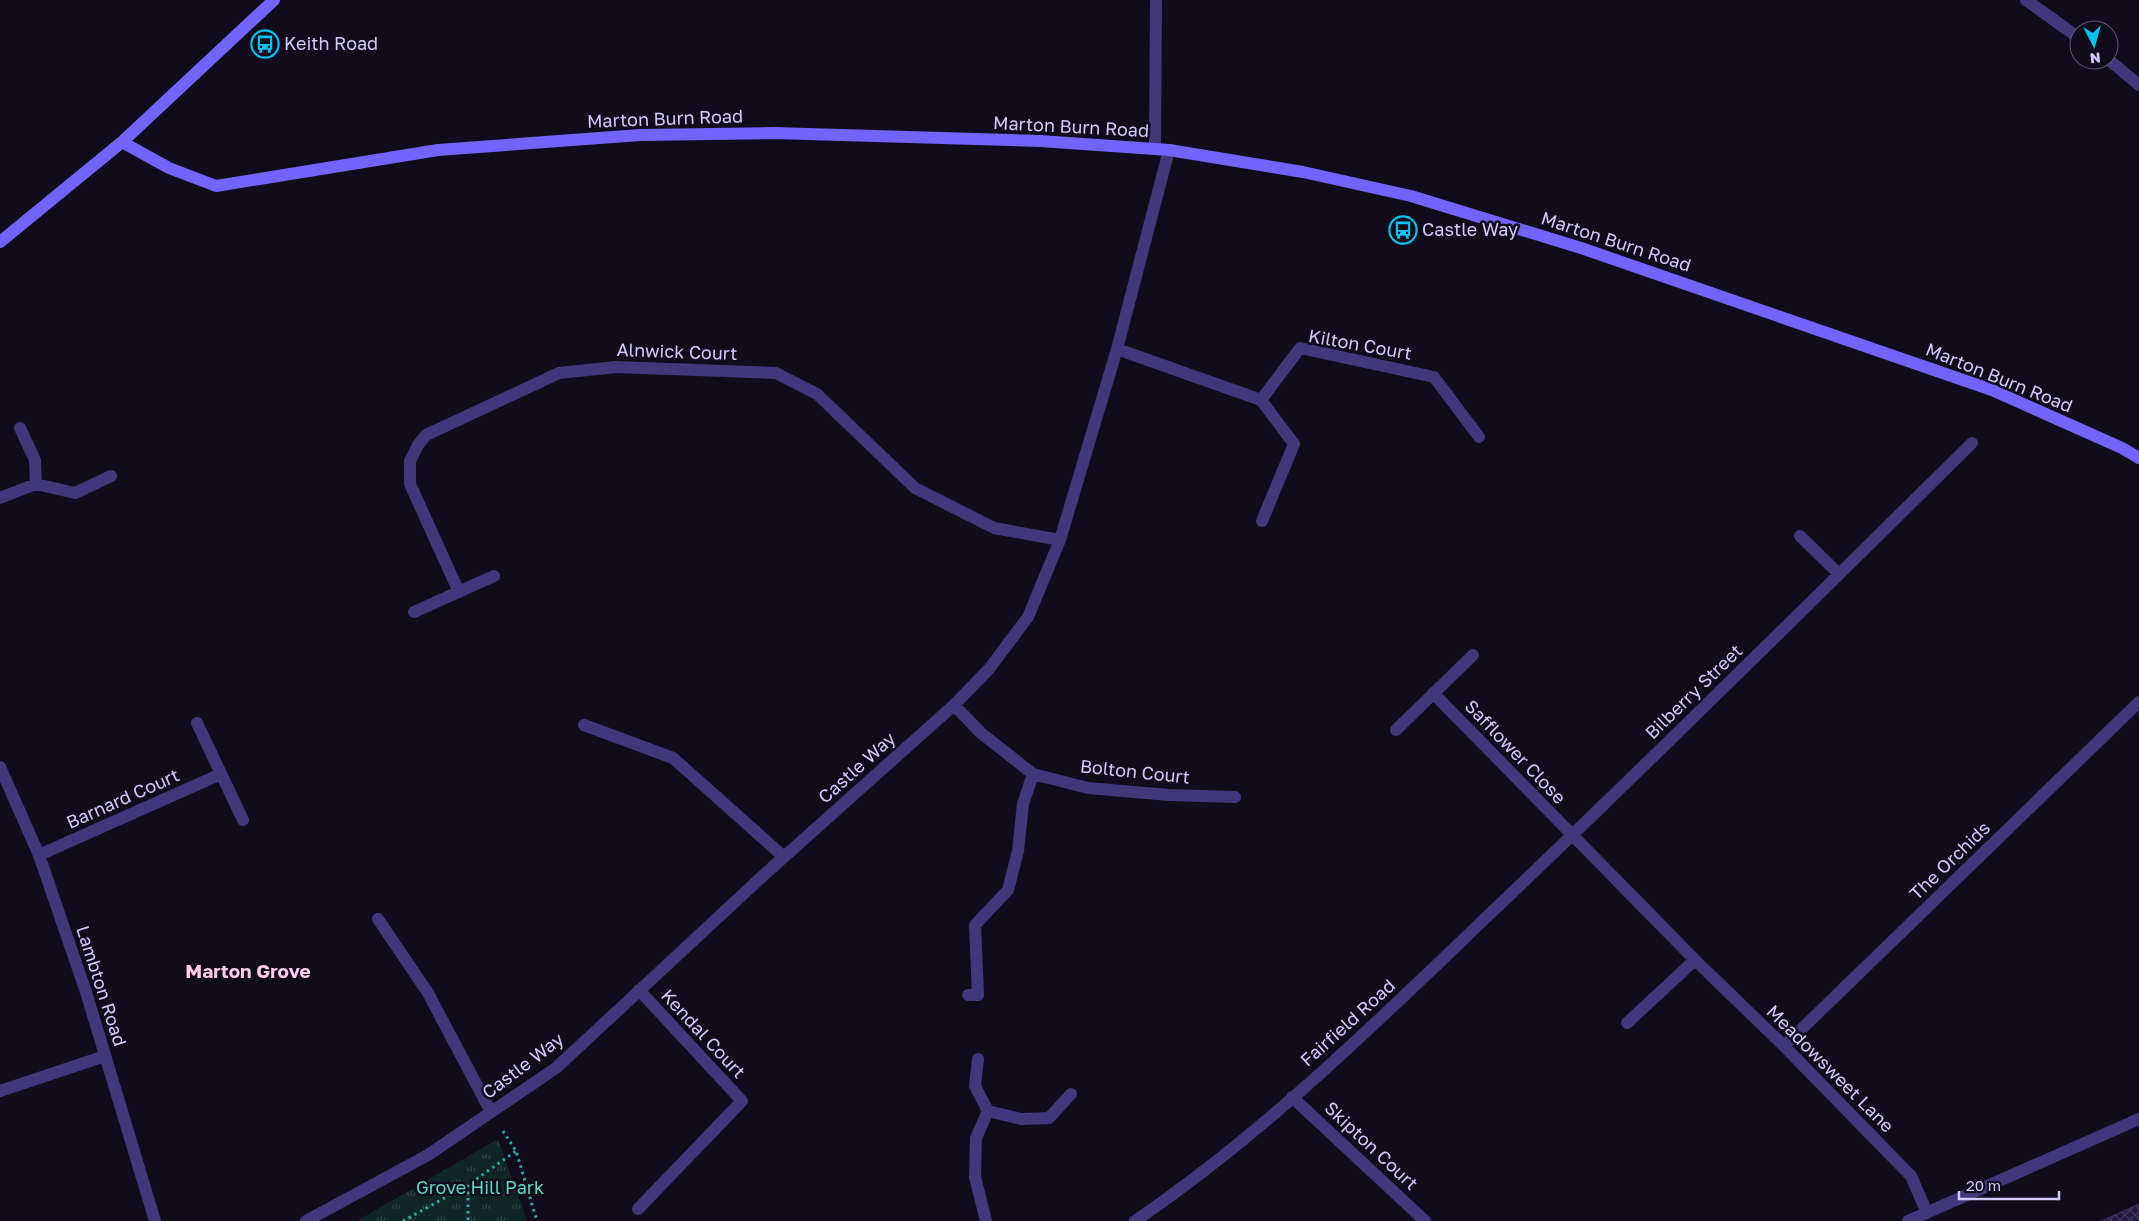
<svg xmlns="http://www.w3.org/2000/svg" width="2139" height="1221" font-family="'Golos Text',sans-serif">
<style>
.grass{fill:url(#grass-tufts)}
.building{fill:url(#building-cross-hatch);stroke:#3c2c68}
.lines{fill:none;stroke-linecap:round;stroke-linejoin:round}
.path{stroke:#31a8aa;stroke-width:3;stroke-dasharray:2.5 4;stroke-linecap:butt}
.lane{stroke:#40387a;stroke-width:12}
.street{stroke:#40387a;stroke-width:12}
.secondary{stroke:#7264fa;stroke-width:12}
.labels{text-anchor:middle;stroke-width:5;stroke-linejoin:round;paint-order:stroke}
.poi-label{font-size:18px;fill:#d3c9fd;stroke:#100c1c;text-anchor:start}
.street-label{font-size:18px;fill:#d3c9fd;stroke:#100c1c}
.park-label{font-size:18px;fill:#59dac3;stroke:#100c1c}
.neighbourhood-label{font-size:19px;font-weight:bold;fill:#fdcbe7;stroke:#100c1c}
</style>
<defs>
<pattern id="grass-tufts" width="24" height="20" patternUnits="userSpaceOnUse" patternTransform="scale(1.25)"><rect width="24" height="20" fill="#0f2526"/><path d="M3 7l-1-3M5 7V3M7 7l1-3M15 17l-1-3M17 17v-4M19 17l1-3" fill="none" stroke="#314346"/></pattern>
<pattern id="building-cross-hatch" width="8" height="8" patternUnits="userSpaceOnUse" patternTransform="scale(1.25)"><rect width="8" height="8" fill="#23193d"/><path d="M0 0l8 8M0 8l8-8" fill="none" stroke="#42395a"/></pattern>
</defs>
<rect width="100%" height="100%" fill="#100c1c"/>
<path class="grass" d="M498,1139L527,1221H357Z"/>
<path class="building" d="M2139,1204V1221H2101Z"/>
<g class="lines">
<path class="path" d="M503,1131L516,1151L537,1221
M468,1185V1221
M403,1221L468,1185L516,1151"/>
<path class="lane" d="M1261,400L1294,444L1262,521"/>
<path class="street" d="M2026,0L2079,38
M2109,60L2139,85
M1155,149L1156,0
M1117,349L1261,400L1300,348L1434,377L1479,437
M20,428L35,460L36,484
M0,498L36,484L75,493L111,476
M1800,536L1839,574
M459,592L410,484V461L418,445L426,435L559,373L616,367L776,373L817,394L915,488L994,528L1060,540
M414,612L494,576
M1433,693L1695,960L1784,1046L1911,1176L1927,1213
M954,705L981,733L1033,774L1023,804L1018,851L1008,890L975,925L978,995H968
M197,723L243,820
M584,725L673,758L784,857
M1396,730L1473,655
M0,767L39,855L86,992L155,1221
M1033,774L1088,788L1169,795L1235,797
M39,855L221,774
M378,919L428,993L491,1112
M1627,1023L1695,960
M1784,1046L2139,702
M978,1059L975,1086L988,1111L976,1138L975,1177L986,1221
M0,1091L105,1056
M1292,1097L1425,1221
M988,1111L1021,1119L1049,1118L1071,1094
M638,1209L742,1101L639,990
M306,1221L428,1155L556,1068L766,873L954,705L989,669L1028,617L1060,540L1117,349L1169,150
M1135,1221C1266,1132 1380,1019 1495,909C1656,756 1814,599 1972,443
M1908,1221L2139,1119"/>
<path class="secondary" d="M122,142L169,168L216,186L438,150L640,135L774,133L1040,141L1169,150L1303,172L1411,196L1581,248L1992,390L2122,448L2139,458
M0,242L122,142L274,0"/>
</g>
<defs>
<g id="bus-ring" transform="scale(1.4375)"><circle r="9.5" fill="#100c1c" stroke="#08c3eb" stroke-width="1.5"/><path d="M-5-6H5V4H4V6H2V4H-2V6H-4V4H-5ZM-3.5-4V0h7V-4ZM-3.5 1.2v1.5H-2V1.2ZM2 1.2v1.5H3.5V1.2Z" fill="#08c3eb"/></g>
</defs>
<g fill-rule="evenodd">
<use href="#bus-ring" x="265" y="44"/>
<use href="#bus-ring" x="1403" y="230"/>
</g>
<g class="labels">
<g class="poi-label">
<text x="284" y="50">Keith Road</text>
<text x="1422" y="236">Castle Way</text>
</g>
<g class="street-label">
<text transform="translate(665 119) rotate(-2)" y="6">Marton Burn Road</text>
<text transform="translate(1071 127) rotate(3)" y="6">Marton Burn Road</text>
<text transform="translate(1616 242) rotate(18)" y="6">Marton Burn Road</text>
<text transform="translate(1360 345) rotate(10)" y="6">Kilton Court</text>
<text transform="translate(677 352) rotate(2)" y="6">Alnwick Court</text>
<text transform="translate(1999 378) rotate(22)" y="6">Marton Burn Road</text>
<text transform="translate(1694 692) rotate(-44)" y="6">Bilberry Street</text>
<text transform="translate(1515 752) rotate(46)" y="6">Safflower Close</text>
<text transform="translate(857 768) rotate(-42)" y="6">Castle Way</text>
<text transform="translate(1135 772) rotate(6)" y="6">Bolton Court</text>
<text transform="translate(123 799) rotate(-24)" y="6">Barnard Court</text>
<text transform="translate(1950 861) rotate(-44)" y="6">The Orchids</text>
<text transform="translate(101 986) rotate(72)" y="6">Lambton Road</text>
<text transform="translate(1348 1023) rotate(-42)" y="6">Fairfield Road</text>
<text transform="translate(703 1034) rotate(47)" y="6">Kendal Court</text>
<text transform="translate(523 1066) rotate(-37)" y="6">Castle Way</text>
<text transform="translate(1830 1069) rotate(45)" y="6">Meadowsweet Lane</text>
<text transform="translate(1371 1146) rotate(43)" y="6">Skipton Court</text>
</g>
<g class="park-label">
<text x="480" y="1194">Grove Hill Park</text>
</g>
<g class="neighbourhood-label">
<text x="248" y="978">Marton Grove</text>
</g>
</g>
<g transform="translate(2094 45) rotate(174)"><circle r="24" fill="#100c1c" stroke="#5e5876"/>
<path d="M0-4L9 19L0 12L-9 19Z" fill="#08c3eb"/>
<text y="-8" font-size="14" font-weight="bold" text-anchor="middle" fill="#d3c9fd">N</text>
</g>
<path d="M1959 1191v8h100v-8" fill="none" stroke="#d3c9fd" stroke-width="2.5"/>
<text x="1966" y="1191" font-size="15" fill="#d3c9fd" stroke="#100c1c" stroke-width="4" paint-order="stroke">20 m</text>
</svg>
